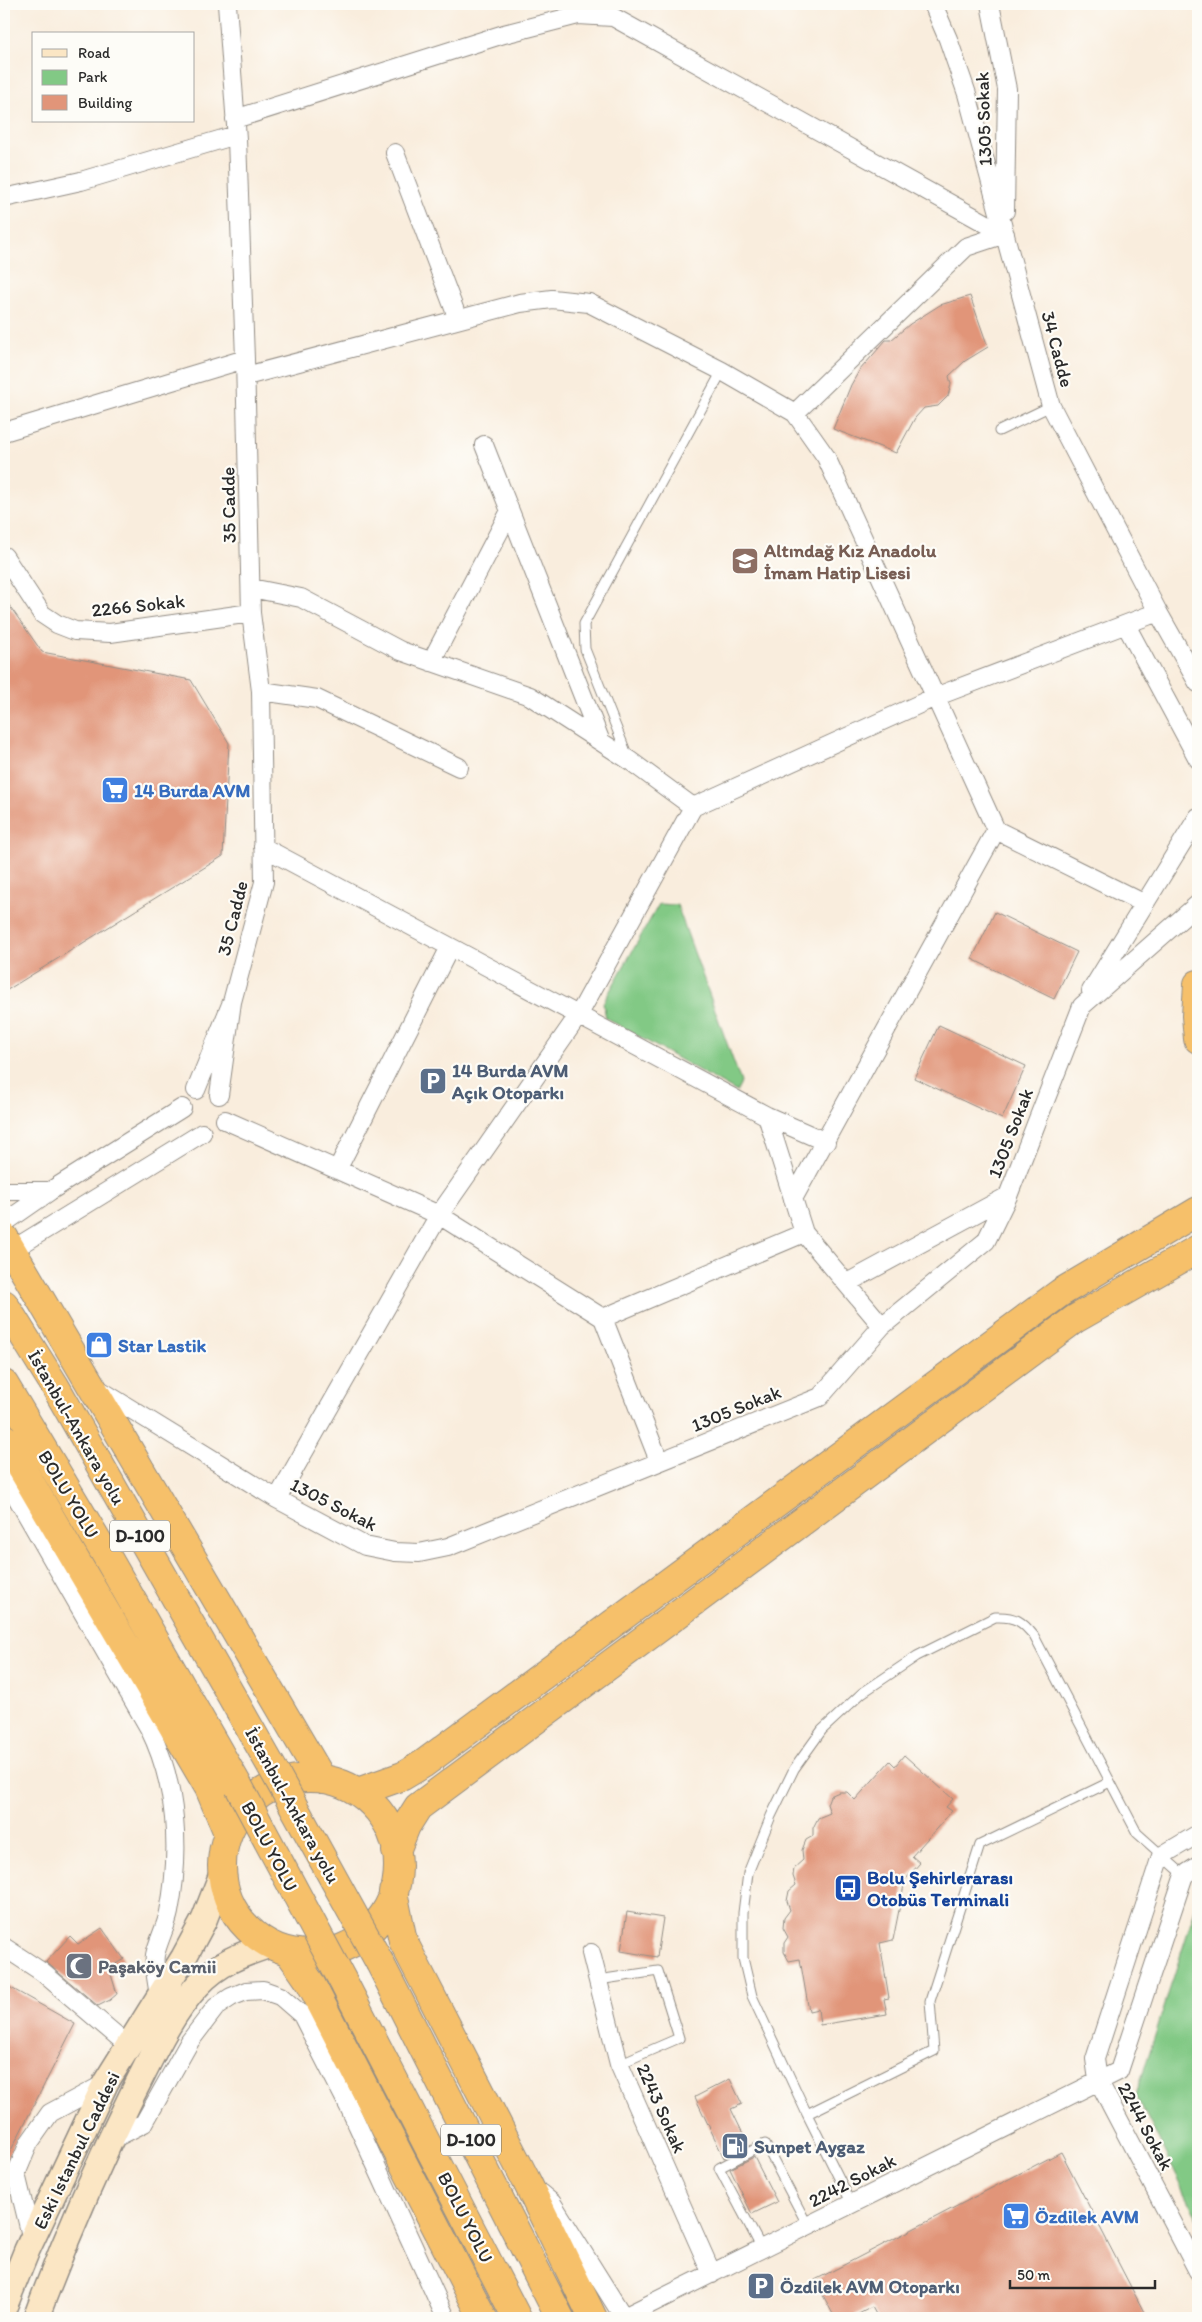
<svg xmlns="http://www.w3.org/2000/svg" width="1202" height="2322" font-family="Itim,sans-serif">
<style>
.green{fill:#82c985;stroke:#567a58}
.building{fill:#e19579}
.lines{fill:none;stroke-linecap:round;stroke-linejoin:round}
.lane-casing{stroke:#928c84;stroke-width:11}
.street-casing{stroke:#928c84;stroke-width:20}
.secondary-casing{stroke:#928c84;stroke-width:28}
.highway-casing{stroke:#928c84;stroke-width:30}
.lane{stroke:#fff;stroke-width:9}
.street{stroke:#fff;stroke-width:18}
.secondary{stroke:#fbe6c4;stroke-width:25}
.highway{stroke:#f6c06b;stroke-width:28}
.highway-bridge-casing{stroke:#928c84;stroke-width:30;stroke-linecap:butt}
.highway-bridge{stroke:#f6c06b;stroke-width:28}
.labels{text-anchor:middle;stroke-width:4.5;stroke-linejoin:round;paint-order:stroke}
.shield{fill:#fdfcf7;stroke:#6a6a68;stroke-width:1}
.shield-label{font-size:18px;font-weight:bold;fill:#2b2b2b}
.street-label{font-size:19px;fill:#2b2b2b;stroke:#fdfcf7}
.education-label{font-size:19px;font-weight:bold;fill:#785e54;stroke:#fdfcf7;text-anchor:start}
.shop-label{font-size:19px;font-weight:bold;fill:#366cbe;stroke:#fdfcf7;text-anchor:start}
.service-label{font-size:19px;font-weight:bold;fill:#4e5e75;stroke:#fdfcf7;text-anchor:start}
.transit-label{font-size:19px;font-weight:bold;fill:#164399;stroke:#fdfcf7;text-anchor:start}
.worship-label{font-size:19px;font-weight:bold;fill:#5b616d;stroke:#fdfcf7;text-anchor:start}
</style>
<rect width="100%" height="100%" fill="#fdfcf7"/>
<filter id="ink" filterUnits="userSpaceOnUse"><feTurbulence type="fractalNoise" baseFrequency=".02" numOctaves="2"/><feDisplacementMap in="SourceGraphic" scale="10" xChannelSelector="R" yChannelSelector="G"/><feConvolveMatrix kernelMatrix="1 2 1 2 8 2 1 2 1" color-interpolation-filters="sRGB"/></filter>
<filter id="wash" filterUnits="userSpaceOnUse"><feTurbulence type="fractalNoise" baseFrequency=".0096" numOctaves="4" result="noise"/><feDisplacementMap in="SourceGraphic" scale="20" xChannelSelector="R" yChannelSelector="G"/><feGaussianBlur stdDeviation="1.12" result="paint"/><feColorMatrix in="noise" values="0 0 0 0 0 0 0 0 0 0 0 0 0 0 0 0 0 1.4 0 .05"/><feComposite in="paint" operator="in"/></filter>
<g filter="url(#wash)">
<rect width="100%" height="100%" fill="#f9eddd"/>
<path class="green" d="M659,904L677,905L741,1082L737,1092L606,1018L603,1003Z
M1198,1900V2219L1136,2095Z"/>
<g id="blocks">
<path class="building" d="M970,296L988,347L965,361L949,376L951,384L948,396L938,406L924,408L915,418L896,453L833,429L851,385L859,371L886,340H891L910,324L940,305Z
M4,598L42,652L191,680L229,743L223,856L4,992Z
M995,912L1077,952L1054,999L972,959Z
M939,1025L1026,1066L1002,1119L914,1078Z
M904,1755L953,1799L946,1807L952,1811L912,1856L920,1863L905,1880L893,1940L880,1943L889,1998L884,1999L887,2014L820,2025L818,2009L809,2011L800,1959L789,1961L784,1952V1943L788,1937L783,1928L784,1918L790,1910L787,1901L789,1891L796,1885L793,1876L794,1868L803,1860L802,1850L806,1840L813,1836V1828L818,1818L830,1813L827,1804L830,1796L839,1792H847L855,1800L890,1761L895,1766Z
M627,1912L663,1918L657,1957L621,1951Z
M102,1928L124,1959L109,1968L117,1994L110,2000L98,2006L46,1962L70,1936L78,1944Z
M4,1984L75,2024L4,2164Z
M730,2079L742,2104L731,2109L749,2146L724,2158L695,2097Z
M1061,2152L1147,2318H878L872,2307L851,2318H835L815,2280Z
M754,2157L777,2202L752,2214L730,2169Z"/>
</g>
</g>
<g filter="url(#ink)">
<use href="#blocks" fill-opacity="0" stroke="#928c84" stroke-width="1"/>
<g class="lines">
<g class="lane-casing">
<path id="lane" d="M999,431L1051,406
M628,757L585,649L584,624L722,371
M598,1980L658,1971L679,2038L619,2064
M807,2114L934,2051L930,2001L980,1845L1110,1782
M852,2204L807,2114L752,1996L743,1958V1913L748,1873L771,1816L794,1769L822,1730L862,1693L917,1656L995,1617C1015,1616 1022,1621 1034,1636L1137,1833L1184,1875
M762,2249L719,2168L765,2144L808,2226"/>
</g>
<g class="street-casing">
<path id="street" d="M227,4L237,139L245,359L251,613L261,691L264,882L232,1002
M933,4L948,39L967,94L1051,406L1158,612L1198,683
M990,4L1007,89L1005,211
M235,119L504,34L578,15L613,17L1005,234
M395,153L458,319
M4,198L81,181L236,135
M246,376L520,303L552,299L589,303L722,371L795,413L826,457L996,830L793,1199
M795,413L966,247L1005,234
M4,432L245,359
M484,445L601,742
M4,556L42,614L57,624L75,631L110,633L251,613
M251,588L301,598L401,651L530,696L629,760L693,807
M1126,625L1198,759
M431,662L510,511
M261,691L317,699L459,767
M996,830L1143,903
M263,847L767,1116L826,1142
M1091,991L1198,817
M196,1090L232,1002L219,1095
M767,1116L804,1233L882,1326
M225,1120L439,1215L603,1318L659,1461
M337,1170L450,947
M4,1191H50
M4,1223L50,1191L182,1108
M12,1250L202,1133
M847,1283L1008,1196
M603,1318L804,1233
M95,1387L277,1499L365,1546L395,1552L419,1553L448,1547L820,1397L882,1326L986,1241L1008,1196L1082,1006L1198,904
M4,1475L149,1728C177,1784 181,1851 169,1912C166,1927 158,1941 155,1955C153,1968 158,1985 159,1997
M277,1499L439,1215L578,1016L693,807L935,697L1158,612
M1198,1834L1161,1856L1095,2059L1098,2080L1198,2271
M4,1947L42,1972L130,2047
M591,1953L619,2064L712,2274
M109,2141L144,2123L190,2041L216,2007L231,1997L246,1991L263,1990L280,1996L302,2015L351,2111L446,2318
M540,2193L552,2203L624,2318
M32,2240L16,2174L29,2143L50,2113L106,2083
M624,2317L1119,2071L1184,1875L1198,1866"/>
</g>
<g class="secondary-casing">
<path id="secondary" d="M4,2307L27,2250L106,2082L184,1957L204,1920L222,1874
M36,2318C64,2242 96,2168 132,2095C151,2058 169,2016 198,1985C218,1963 242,1954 270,1945"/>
</g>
<g class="highway-casing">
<path id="highway" d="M1198,984L1196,1016L1198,1039
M4,1237L322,1779
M4,1304L55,1386L273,1769
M4,1384L106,1555L239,1787
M4,1438L209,1788L228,1833
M222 1866a88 88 0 1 1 176 0a88 88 0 1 1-176 0Z
M358,1792L403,1776L423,1764L1060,1293L1198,1211
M396,1851L406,1826L418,1807L1075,1319L1198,1249
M393,1892L403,1941L526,2180L593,2318
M289,1952L310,1982L483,2318
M380,1963L560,2318
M345,1985L517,2318"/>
</g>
<use href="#lane" class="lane"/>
<use href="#street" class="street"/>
<use href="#secondary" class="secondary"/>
<use href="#highway" class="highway"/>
<g class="highway-bridge-casing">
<path id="highway-bridge" d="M273,1769L380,1963
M239,1787L345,1985"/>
</g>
<use href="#highway-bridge" class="highway-bridge"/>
</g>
</g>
<defs>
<g id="school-square" transform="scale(1.4375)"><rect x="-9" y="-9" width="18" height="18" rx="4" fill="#8d6e63" stroke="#fdfcf7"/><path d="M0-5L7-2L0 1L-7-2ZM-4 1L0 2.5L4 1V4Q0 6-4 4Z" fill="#fff"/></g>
<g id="supermarket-square" transform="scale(1.4375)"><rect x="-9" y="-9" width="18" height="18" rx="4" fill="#3f7fe0" stroke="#fdfcf7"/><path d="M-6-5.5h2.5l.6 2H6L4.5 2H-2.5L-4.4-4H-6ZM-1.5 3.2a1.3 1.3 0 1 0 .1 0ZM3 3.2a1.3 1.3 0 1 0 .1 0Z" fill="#fff"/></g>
<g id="parking-square" transform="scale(1.4375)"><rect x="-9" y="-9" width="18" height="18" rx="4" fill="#5c6f8a" stroke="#fdfcf7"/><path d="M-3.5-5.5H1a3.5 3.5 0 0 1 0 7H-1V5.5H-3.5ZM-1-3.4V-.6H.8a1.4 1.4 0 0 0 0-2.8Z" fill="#fff"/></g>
<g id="shop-square" transform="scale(1.4375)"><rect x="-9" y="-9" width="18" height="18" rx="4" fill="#3f7fe0" stroke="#fdfcf7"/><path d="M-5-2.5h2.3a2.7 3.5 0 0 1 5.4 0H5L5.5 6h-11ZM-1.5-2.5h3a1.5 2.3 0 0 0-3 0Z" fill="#fff"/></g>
<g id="bus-square" transform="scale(1.4375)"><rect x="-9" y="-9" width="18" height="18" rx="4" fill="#1a4fb4" stroke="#fdfcf7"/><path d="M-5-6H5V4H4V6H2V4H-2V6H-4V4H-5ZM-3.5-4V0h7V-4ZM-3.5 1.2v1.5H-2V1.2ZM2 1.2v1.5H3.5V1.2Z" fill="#fff"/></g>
<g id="mosque-square" transform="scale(1.4375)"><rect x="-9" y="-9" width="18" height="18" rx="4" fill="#6b7280" stroke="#fdfcf7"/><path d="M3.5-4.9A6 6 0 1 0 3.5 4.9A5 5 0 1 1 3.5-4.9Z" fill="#fff"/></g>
<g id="fuel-square" transform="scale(1.4375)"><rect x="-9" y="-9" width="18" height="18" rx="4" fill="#5c6f8a" stroke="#fdfcf7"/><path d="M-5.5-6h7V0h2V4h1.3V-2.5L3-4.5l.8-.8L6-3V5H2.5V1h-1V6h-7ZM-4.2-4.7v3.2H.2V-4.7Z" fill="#fff"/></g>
</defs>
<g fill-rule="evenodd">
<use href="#school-square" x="745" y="561"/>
<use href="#supermarket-square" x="115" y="790"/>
<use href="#parking-square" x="433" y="1081"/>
<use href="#shop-square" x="99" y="1345"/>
<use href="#bus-square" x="848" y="1888"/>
<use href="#mosque-square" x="79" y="1966"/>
<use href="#fuel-square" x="735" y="2146"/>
<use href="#supermarket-square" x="1016" y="2216"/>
<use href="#parking-square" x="761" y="2286"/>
</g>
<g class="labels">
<g class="shield">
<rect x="110" y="1520.5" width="60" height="31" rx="4"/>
<rect x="441" y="2124.5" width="60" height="31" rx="4"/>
</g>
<g class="shield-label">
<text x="140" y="1542">D-100</text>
<text x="471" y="2146">D-100</text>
</g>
<g class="street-label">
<text transform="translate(983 119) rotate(-92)" y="7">1305 Sokak</text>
<text transform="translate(1058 349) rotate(75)" y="7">34 Cadde</text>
<text transform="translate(228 505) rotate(-91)" y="7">35 Cadde</text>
<text transform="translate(138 605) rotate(-6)" y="7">2266 Sokak</text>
<text transform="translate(232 918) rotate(-76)" y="7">35 Cadde</text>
<text transform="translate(1010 1133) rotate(-69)" y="7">1305 Sokak</text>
<text transform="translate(736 1408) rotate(-22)" y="7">1305 Sokak</text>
<text transform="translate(77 1427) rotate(60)" y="7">İstanbul-Ankara yolu</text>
<text transform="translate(69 1494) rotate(59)" y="7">BOLU YOLU</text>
<text transform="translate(334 1504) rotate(27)" y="7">1305 Sokak</text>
<text transform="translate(293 1805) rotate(61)" y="7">İstanbul-Ankara yolu</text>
<text transform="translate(270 1846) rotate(62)" y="7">BOLU YOLU</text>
<text transform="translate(662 2108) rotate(66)" y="7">2243 Sokak</text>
<text transform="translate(1146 2126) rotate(62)" y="7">2244 Sokak</text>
<text transform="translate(76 2150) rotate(-64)" y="7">Eski Istanbul Caddesi</text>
<text transform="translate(852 2180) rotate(-27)" y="7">2242 Sokak</text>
<text transform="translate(466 2217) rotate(63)" y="7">BOLU YOLU</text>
</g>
<g class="education-label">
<text x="764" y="557">Altındağ Kız Anadolu<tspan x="764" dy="22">İmam Hatip Lisesi</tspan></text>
</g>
<g class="shop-label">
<text x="134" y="797">14 Burda AVM</text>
<text x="118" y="1352">Star Lastik</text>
<text x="1035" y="2223">Özdilek AVM</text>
</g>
<g class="service-label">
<text x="452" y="1077">14 Burda AVM<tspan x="452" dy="22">Açık Otoparkı</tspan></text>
<text x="754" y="2153">Sunpet Aygaz</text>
<text x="780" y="2293">Özdilek AVM Otoparkı</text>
</g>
<g class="transit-label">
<text x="867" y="1884">Bolu Şehirlerarası<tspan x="867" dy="22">Otobüs Terminali</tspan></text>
</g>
<g class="worship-label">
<text x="98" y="1973">Paşaköy Camii</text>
</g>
</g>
<rect width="1202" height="2322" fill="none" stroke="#fdfcf7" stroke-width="20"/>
<rect x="32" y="32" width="162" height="90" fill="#fdfcf7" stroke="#a9a8a5"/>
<rect x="42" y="49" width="25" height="8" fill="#fbe6c4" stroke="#a9a8a5"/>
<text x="78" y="58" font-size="15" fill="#2b2b2b">Road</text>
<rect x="42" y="70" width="25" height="15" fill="#82c985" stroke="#a9a8a5"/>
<text x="78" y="82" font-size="15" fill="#2b2b2b">Park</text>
<rect x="42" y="95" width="25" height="15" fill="#e19579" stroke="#a9a8a5"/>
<text x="78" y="108" font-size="15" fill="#2b2b2b">Building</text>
<path d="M1010 2280v8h145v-8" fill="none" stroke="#2b2b2b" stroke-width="2.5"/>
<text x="1017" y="2280" font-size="15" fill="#2b2b2b" stroke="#fdfcf7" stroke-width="4" paint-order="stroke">50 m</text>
</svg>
